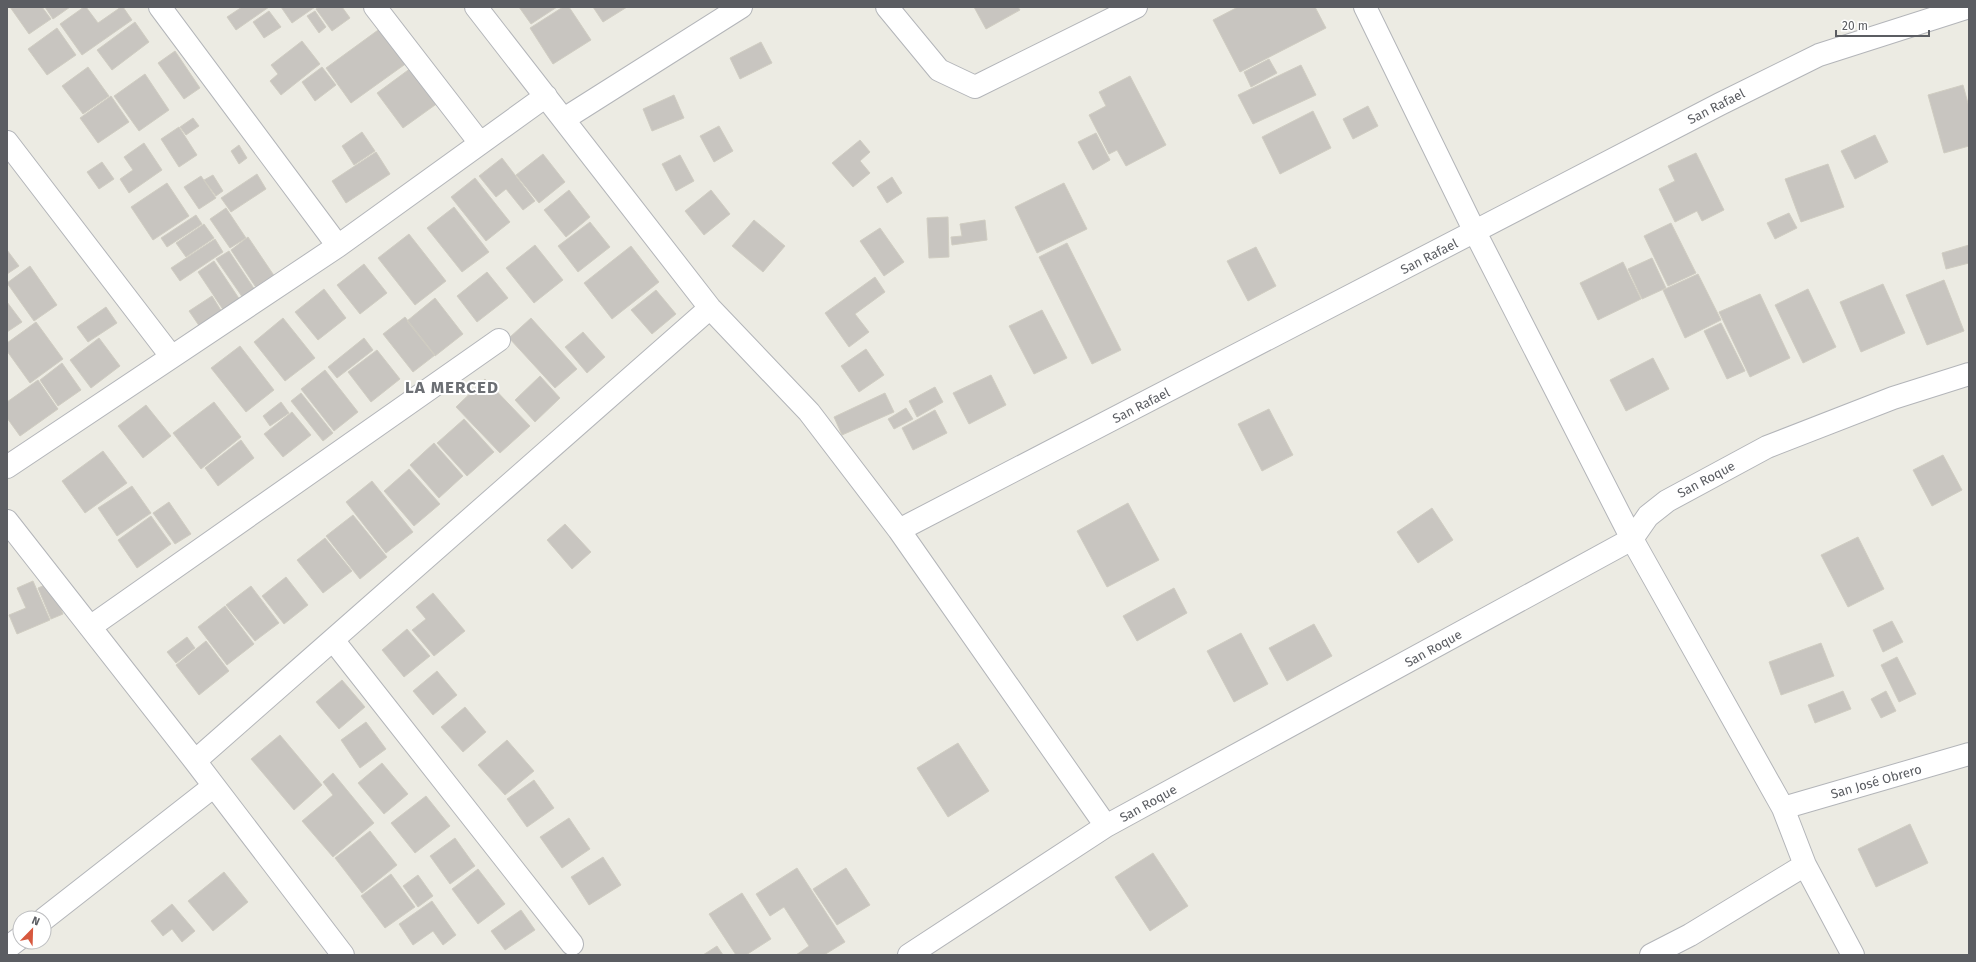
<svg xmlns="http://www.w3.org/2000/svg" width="1976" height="962" font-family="'Fira Sans',sans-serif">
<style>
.building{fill:#c8c5c0;stroke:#d0cdc2}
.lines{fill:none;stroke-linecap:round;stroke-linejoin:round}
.minor-casing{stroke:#b3b5b9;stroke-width:24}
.minor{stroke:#fff;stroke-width:22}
.labels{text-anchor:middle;stroke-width:4;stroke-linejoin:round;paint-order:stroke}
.street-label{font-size:13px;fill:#5b5d62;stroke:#fff}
.district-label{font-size:17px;font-weight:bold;letter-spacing:1px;fill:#6c6f74;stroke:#fff}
</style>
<rect width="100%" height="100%" fill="#ecebe3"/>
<path class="building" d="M10,7H42L51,19L29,34Z
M45,7H70L53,19Z
M84,7H86L98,23L121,7H123L132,20L82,55L60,24Z
M242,7H269L236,30L227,17Z
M281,7H315L292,23Z
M319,7H342L350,18L332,31L316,9Z
M519,7H557L531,24Z
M563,7H569L591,40L553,64L530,28Z
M593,7H627L603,22Z
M974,7H1018L1020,10L986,29Z
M1238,7H1315L1326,28L1240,72L1213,20Z
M269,11L281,27L264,38L253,22Z
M315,11L326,27L319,33L307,16Z
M135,22L149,42L112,70L97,50Z
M385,25L411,60L351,103L326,68Z
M57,28L76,55L47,75L28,49Z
M302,41L320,64L281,95L270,81L278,74L271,65Z
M761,42L772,63L740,79L730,58Z
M175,51L200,88L184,99L158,63Z
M1269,59L1277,73L1251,87L1244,72Z
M415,65L442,100L403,128L377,93Z
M1301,65L1316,95L1253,124L1238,95Z
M88,67L109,96L83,114L62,86Z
M322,67L336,85L315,101L302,82Z
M145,74L169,110L139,131L114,96Z
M1130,76L1166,145L1126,166L1117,150L1109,154L1089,115L1106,106L1099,92Z
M1963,85L1969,107V146L1944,153L1928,95Z
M674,95L684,118L652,131L643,109Z
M111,96L129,122L98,143L80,118Z
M1368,106L1378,126L1353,139L1343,119Z
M1313,111L1331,148L1280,174L1262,137Z
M193,118L199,126L186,135L180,127Z
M719,126L733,151L714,162L700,136Z
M179,127L197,155L179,167L161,139Z
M362,132L375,151L354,165L342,146Z
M1096,133L1110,160L1093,170L1078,142Z
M1875,135L1888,162L1855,179L1841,151Z
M860,140L870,152L860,161L870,173L853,187L832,163Z
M144,143L162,170L129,193L120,179L133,170L124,157Z
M239,145L247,158L239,164L231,151Z
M376,152L390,174L346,203L332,181Z
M1696,153L1724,210L1702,221L1697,211L1675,222L1659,189L1675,181L1668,166Z
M543,154L565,182L539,203L516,175Z
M680,155L694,181L676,191L662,164Z
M502,158L535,201L523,210L506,189L496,197L479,176Z
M102,162L114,179L99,189L87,172Z
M1828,164L1844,207L1801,222L1785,179Z
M257,174L266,189L231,212L221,198Z
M213,175L223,191L216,196L204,180Z
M201,176L216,198L199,209L184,187Z
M892,177L902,193L887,203L877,187Z
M475,178L510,222L486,241L451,197Z
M167,183L189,216L153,240L131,207Z
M1064,183L1087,229L1037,253L1015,207Z
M569,190L590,217L566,237L544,210Z
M711,190L730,214L704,235L685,211Z
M454,207L489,252L462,272L427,228Z
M226,208L246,238L230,248L210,219Z
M1789,213L1797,228L1775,239L1767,223Z
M196,215L202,224L167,247L161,238Z
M948,217L949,257L929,258L927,218Z
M754,220L785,246L763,272L732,246Z
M985,220L987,240L952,245L951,237L962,236L960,224Z
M590,222L610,247L578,272L558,246Z
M1671,223L1696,273L1668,286L1644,236Z
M204,224L214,238L186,257L176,243Z
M880,228L904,262L884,276L860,241Z
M409,234L446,281L415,305L378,258Z
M248,237L275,277L257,289L231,250Z
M215,239L223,252L180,281L171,268Z
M1067,243L1121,350L1092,364L1039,257Z
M535,245L563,280L534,303L506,268Z
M1969,245V263L1946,269L1942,253Z
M631,246L659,282L612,319L584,283Z
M1256,247L1276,286L1248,301L1227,261Z
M7,250L19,266L7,274Z
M229,251L255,290L243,298L216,259Z
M1652,258L1666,288L1642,299L1628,269Z
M214,261L240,300L224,311L198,272Z
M1623,262L1641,299L1598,320L1580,283Z
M364,264L387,293L360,314L337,285Z
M30,266L57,305L34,321L7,283Z
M487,272L508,298L477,322L457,296Z
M1698,274L1721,320L1685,338L1663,290Z
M875,277L885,292L855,314L869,332L849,347L825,313Z
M1944,280L1964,331L1927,345L1906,295Z
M1883,284L1905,333L1861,352L1840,302Z
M324,289L346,318L318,340L295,312Z
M1808,289L1836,347L1803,363L1775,305Z
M656,290L676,314L652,334L631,310Z
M1760,294L1790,358L1750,377L1719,312Z
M212,296L222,312L200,327L189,311Z
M435,298L463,334L435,356L407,321Z
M7,302L22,322L7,332Z
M106,307L117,323L88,342L77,327Z
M1042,310L1067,358L1034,374L1009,326Z
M405,317L435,355L413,372L383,334Z
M283,318L315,358L285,381L254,342Z
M531,318L577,369L555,388L509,338Z
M36,322L63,359L30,383L7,351V343Z
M1721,323L1745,371L1727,379L1704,331Z
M583,332L605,357L587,373L565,347Z
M99,338L120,366L91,388L70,360Z
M364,338L373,350L337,378L328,367Z
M240,346L274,390L246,412L211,368Z
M866,349L884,375L859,392L841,366Z
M377,350L400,379L371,402L348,372Z
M1653,358L1669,389L1626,411L1610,380Z
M62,363L81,390L58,406L40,380Z
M325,370L358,412L334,431L301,389Z
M991,375L1006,405L969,424L953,393Z
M540,376L560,398L535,422L515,400Z
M485,379L530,426L500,453L456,407Z
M38,380L58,409L20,436L7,418V402Z
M935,387L943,402L917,417L909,401Z
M301,393L333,433L323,441L291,401Z
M885,393L894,412L842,435L834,417Z
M214,402L241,437L201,469L173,433Z
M281,402L289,413L270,426L263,416Z
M146,405L171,436L143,458L118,426Z
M906,408L913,419L894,429L888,419Z
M1269,409L1293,455L1262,471L1238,424Z
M935,410L947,433L913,450L902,428Z
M292,412L311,435L283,457L264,434Z
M464,419L494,452L467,476L437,443Z
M241,440L254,458L218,486L205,468Z
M434,443L463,476L439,498L410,465Z
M103,451L127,483L85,513L62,481Z
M1943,455L1962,490L1932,506L1913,470Z
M409,469L440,504L414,526L384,491Z
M372,481L413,532L386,553L346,502Z
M132,486L151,513L117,536L98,508Z
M169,502L191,534L175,544L153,513Z
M1128,503L1159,560L1107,587L1077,531Z
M1432,508L1453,540L1418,563L1397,532Z
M353,515L387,557L360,579L326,536Z
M151,516L171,544L137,568L118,540Z
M565,524L591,552L572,569L547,540Z
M1858,537L1884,589L1848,607L1821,555Z
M325,538L352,571L323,593L297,560Z
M286,577L308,605L284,624L262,596Z
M33,581L50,620L17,634L9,615L26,608L17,588Z
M50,583L63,614L51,619L38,588Z
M251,586L279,623L255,641L226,605Z
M1174,588L1187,613L1137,641L1123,616Z
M433,593L465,631L434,656L412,630L426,619L416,607Z
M225,606L254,644L227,665L198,627Z
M1892,621L1903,642L1883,652L1873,630Z
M1314,624L1332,656L1287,681L1269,648Z
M407,629L430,656L404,677L382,650Z
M1241,633L1268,684L1234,702L1207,651Z
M187,637L195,648L176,663L167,652Z
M206,641L229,671L199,695L176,665Z
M1821,643L1834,676L1781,695L1769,662Z
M1897,657L1916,694L1899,702L1881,665Z
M437,671L457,695L433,715L413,691Z
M342,680L365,707L339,729L316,702Z
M1843,691L1851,709L1815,723L1808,705Z
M1886,691L1896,711L1881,718L1871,699Z
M465,707L486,732L463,752L441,727Z
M366,722L386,749L360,768L341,740Z
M280,735L322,785L294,810L251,759Z
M507,740L534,771L505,795L478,765Z
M958,743L989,791L948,817L917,768Z
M382,763L408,794L384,814L358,783Z
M333,773L374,823L333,857L302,821L333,795L323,782Z
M534,780L554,808L527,827L507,799Z
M426,796L450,826L415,853L391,823Z
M569,818L590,849L562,868L540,837Z
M1910,824L1928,863L1876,887L1858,849Z
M370,831L397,865L362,893L335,858Z
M455,838L475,866L450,884L430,856Z
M1153,853L1188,906L1150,931L1115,877Z
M603,857L621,885L589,905L571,877Z
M797,868L845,942L824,955H796L809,946L784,907L770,916L756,894Z
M846,868L870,905L837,925L813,889Z
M478,869L505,904L478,924L452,889Z
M224,872L248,902L213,931L188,901Z
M391,874L415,907L385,928L361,896Z
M418,875L433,896L418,907L403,886Z
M742,893L771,939L746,955H736L709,914Z
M432,901L456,935L443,945L433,931L413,945L399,924Z
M172,904L195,931L182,942L172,929L163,936L151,921Z
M521,910L535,930L505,950L491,931Z
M717,946L723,955H703Z"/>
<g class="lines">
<g class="minor-casing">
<path id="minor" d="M160,7L338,246
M375,7L480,143
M476,7L710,308L809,412L899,530L1106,826
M887,7L939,70L975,87L1136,7
M1365,7L1475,232L1632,539L1783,808L1805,865L1853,955
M564,119L741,7
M7,142L171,356
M7,467L338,246L546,96
M7,521L195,761L343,955
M899,530L1720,104L1819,55L1969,7
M90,627L499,340
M333,640L572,944
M195,761L710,308
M1783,808L1969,754
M44,919L214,786
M7,948L20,938
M909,955L1106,826L1632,539L1648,516L1667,501L1767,447L1893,398L1969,374
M1651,955L1690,935L1805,865"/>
</g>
<use href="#minor" class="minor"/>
</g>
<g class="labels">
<g class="street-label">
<text transform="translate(1716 106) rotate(-27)" y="5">San Rafael</text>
<text transform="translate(1429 256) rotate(-27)" y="5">San Rafael</text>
<text transform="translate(1141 405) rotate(-27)" y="5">San Rafael</text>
<text transform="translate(1706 479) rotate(-28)" y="5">San Roque</text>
<text transform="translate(1433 648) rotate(-29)" y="5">San Roque</text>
<text transform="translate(1876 781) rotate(-16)" y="5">San José Obrero</text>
<text transform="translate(1148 803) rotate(-29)" y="5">San Roque</text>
</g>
<g class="district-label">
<text x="452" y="393">LA MERCED</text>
</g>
</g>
<rect width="1976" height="962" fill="none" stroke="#5b5d62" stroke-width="16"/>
<g transform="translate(32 930) rotate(23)"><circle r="19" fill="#ffffff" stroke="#bdbec0"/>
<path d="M0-3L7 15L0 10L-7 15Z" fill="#d7583e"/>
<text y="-6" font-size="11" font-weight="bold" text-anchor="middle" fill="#5b5d62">N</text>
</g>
<path d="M1836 30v6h93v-6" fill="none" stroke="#5b5d62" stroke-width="2"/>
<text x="1842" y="30" font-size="12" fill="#5b5d62" stroke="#ffffff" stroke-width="3" paint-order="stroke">20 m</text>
</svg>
